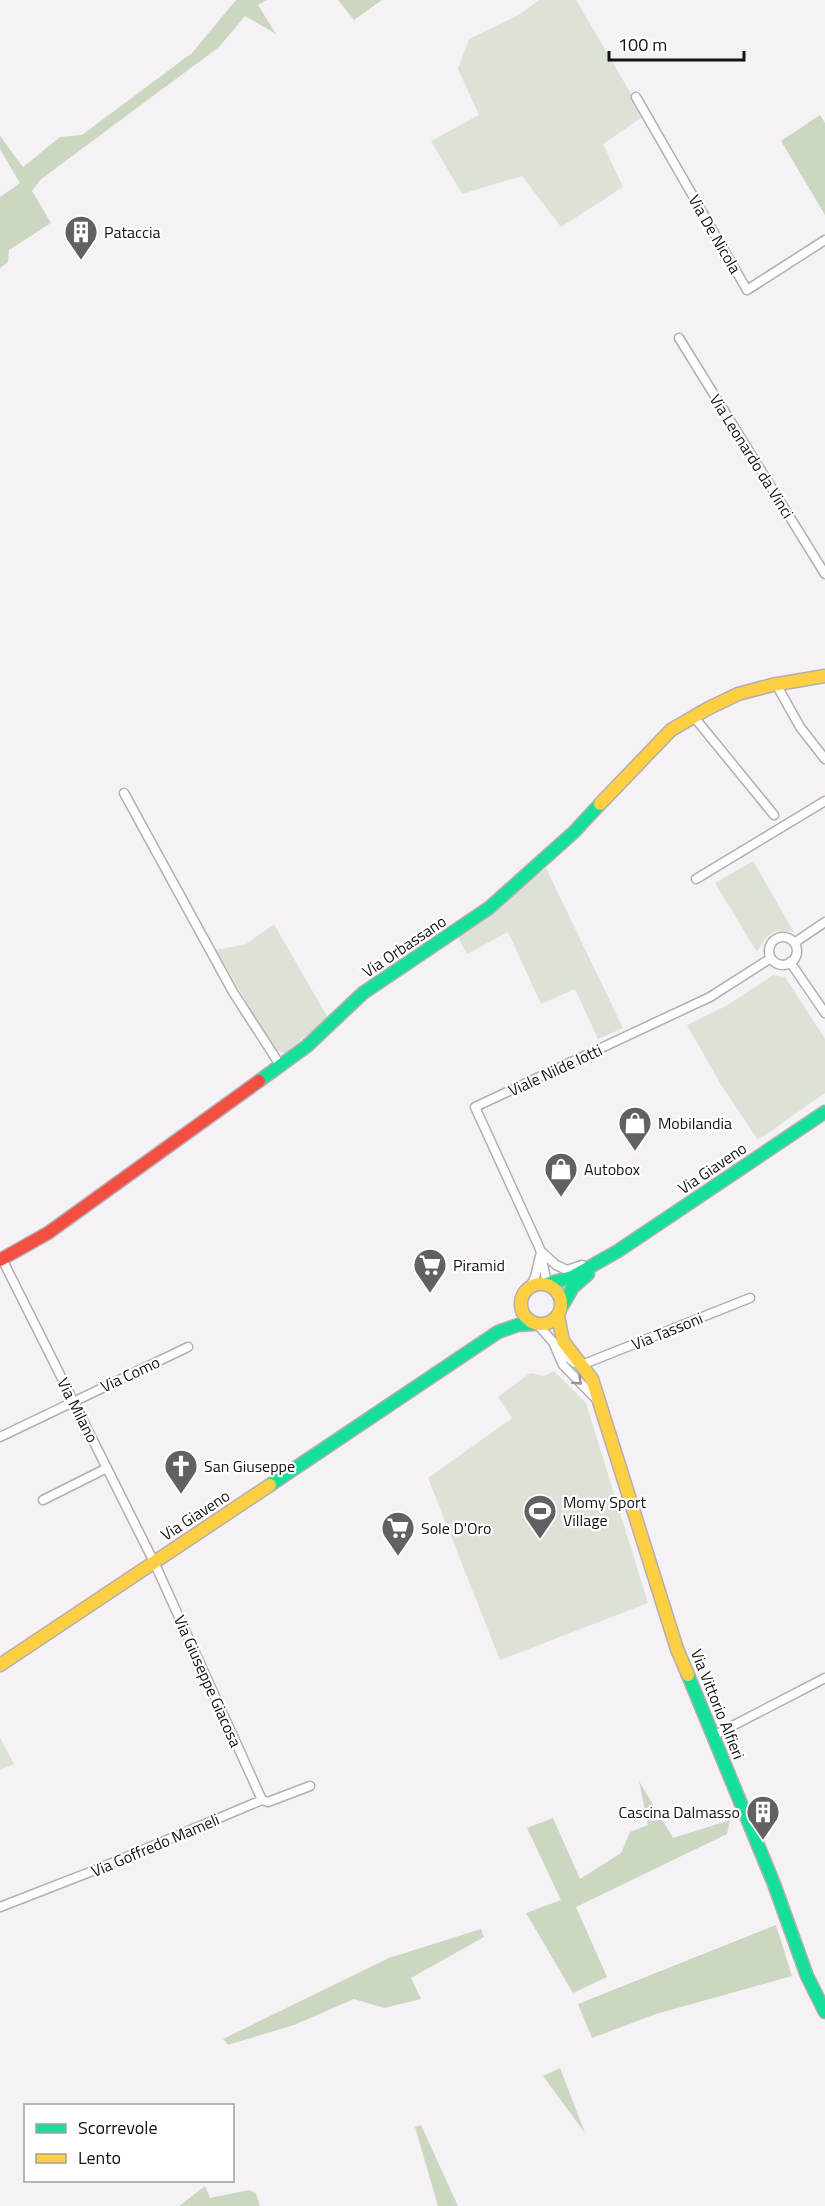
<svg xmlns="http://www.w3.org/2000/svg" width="825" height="2206" font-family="'Titillium Web',sans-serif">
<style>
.green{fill:#dce3d6}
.forest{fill:#cbd7c1}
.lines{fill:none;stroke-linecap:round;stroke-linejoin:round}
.street-casing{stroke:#b2afb2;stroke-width:11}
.fast-casing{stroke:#b2afb2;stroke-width:15}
.slow-casing{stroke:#b2afb2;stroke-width:15}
.jam-casing{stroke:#b2afb2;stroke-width:15}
.street{stroke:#fefdfe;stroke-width:8}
.fast{stroke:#16e098;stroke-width:12}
.slow{stroke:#ffcf43;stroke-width:12}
.jam{stroke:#f24e42;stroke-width:12}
.oneway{stroke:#959395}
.labels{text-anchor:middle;stroke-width:4.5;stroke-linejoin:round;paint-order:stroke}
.poi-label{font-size:16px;fill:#141214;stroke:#fff;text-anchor:start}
.street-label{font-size:16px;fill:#141214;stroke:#fff}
</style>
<rect width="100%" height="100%" fill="#f6f1f5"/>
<path class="green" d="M539,0H576L644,116L603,144L623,187L561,227L522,176L462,194L431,141L479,115L458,69L469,39L519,15Z
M753,861L794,932C771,927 768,934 757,952L715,883Z
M546,868L623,1028L598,1039L575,989L541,1004L508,932L467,954L457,936Z
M274,924L328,1018L285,1053L274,1050L216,950L246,944Z
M773,975L785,977L825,1039V1093L758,1140L720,1083L687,1025L726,1006Z
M554,1371L586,1403L648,1603L500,1660L428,1478L512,1418L498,1397L530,1373L544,1376Z
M0,1737L14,1764L0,1770Z"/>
<path class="forest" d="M236,0H267L258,5L276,34L245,16L219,47L40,180L32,191L51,223L9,250L8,262L0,268V197L20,183L0,149V136L23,167L60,137L82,135L192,53Z
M338,0H382L354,20Z
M820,115L825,123V215L781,141Z
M639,1781L673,1838L730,1820L727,1834L576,1907L607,1977L573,1993L526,1913L561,1900L527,1828L553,1818L580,1879L621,1853L630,1832L648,1825Z
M776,1925L792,1976L656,2014L592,2038L578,2004Z
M481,1929L484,1937L411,1978L421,1999L384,2008L354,1999L294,2025L228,2045L223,2039L389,1958Z
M560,2068L585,2133L543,2076Z
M421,2125L458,2206H438L415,2127Z
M205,2186L210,2198L249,2190L256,2193L260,2206H179Z"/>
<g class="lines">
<g class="street-casing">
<path id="street" d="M636,97L747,290L825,240
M679,338L825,574
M776,684L800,727L825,759
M694,717L774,815
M124,793L233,992L280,1065
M696,879L825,801
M769 951a14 14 0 1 1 28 0a14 14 0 1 1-28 0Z
M794,943L825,922
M790,962L825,1013
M543,1253L556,1265L567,1270L582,1265
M2,1259L154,1562L262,1800
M547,1284L540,1249L475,1107L710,997L771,958
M530,1287L535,1277L540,1256
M538,1325L553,1342L563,1365L598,1401
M557,1349L575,1363L584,1364L750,1298
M0,1437L188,1347
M43,1500L107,1468
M713,1736L825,1678
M0,1907L95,1870L262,1800L268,1802L310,1786"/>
</g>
<g class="fast-casing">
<path id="fast" d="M259,1081L307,1046L363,993L489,908L574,832L600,804
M547,1284L572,1277L618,1251L825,1112
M562,1306L573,1287L588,1274
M270,1485L498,1332L518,1325L534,1324
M688,1675L774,1884L807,1976L825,2012"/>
</g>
<g class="slow-casing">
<path id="slow" d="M600,804L671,730L707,709L738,694L772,685L825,676
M521 1304a20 20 0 1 1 40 0a20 20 0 1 1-40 0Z
M558,1316L563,1341L592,1379L677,1649L688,1675
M0,1665L270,1485"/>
</g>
<g class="jam-casing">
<path id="jam" d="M0,1260L48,1233L259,1081"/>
</g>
<use href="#street" class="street"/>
<use href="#fast" class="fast"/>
<use href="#slow" class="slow"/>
<use href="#jam" class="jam"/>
</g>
<defs><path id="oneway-chevron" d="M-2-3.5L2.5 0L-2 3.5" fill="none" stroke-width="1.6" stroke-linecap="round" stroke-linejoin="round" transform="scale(1.5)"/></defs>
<use class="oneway" href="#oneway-chevron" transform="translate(578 1381) rotate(43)"/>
<defs>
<g id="building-pin" transform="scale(1.725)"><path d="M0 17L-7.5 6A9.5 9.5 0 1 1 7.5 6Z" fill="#636063" stroke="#fff"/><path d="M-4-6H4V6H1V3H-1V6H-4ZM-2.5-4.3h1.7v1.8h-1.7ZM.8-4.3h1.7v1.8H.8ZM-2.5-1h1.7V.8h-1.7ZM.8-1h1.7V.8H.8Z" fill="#fff"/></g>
<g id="shop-pin" transform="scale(1.725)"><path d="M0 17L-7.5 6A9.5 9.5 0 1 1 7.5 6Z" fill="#636063" stroke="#fff"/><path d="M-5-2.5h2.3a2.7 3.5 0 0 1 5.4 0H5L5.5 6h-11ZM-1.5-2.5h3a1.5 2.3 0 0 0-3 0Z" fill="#fff"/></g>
<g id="supermarket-pin" transform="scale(1.725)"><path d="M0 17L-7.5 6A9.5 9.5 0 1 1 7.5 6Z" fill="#636063" stroke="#fff"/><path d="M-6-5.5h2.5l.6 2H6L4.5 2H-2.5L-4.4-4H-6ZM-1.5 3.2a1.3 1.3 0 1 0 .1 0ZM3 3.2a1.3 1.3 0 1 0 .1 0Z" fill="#fff"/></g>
<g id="church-pin" transform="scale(1.725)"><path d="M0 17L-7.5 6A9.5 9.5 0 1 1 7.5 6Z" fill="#636063" stroke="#fff"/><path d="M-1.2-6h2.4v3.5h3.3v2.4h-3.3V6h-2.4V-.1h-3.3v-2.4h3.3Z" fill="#fff"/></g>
<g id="stadium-pin" transform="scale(1.725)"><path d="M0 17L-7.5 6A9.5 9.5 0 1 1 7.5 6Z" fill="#636063" stroke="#fff"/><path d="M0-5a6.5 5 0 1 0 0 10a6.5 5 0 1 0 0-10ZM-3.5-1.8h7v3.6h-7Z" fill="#fff"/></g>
</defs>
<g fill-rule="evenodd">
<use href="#building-pin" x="81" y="232"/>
<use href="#shop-pin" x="635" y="1123"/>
<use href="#shop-pin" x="561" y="1169"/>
<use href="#supermarket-pin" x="430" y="1265"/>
<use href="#church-pin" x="181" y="1466"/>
<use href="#stadium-pin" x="540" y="1511"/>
<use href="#supermarket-pin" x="398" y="1528"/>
<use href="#building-pin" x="763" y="1812"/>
</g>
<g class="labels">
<g class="poi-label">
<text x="104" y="238">Pataccia</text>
<text x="658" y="1129">Mobilandia</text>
<text x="584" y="1175">Autobox</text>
<text x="453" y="1271">Piramid</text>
<text x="204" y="1472">San Giuseppe</text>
<text x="563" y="1508">Momy Sport<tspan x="563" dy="18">Village</tspan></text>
<text x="421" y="1534">Sole D'Oro</text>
<text x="740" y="1818" text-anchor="end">Cascina Dalmasso</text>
</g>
<g class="street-label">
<text transform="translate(715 234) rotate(60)" y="6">Via De Nicola</text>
<text transform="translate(752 456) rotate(58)" y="6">Via Leonardo da Vinci</text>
<text transform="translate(404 946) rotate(-34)" y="6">Via Orbassano</text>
<text transform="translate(555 1070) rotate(-25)" y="6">Viale Nilde Iotti</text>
<text transform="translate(712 1168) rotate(-34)" y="6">Via Giaveno</text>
<text transform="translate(667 1331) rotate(-22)" y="6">Via Tassoni</text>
<text transform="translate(130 1374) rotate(-25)" y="6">Via Como</text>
<text transform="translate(78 1410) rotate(63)" y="6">Via Milano</text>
<text transform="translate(195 1515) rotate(-33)" y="6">Via Giaveno</text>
<text transform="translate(208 1681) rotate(66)" y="6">Via Giuseppe Giacosa</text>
<text transform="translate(718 1704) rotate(68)" y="6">Via Vittorio Alfieri</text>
<text transform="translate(155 1845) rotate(-23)" y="6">Via Goffredo Mameli</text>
</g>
</g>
<rect x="24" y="2104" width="210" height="78" fill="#ffffff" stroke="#a1a0a1" stroke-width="1.5"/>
<rect x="36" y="2124" width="30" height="9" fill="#16e098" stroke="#a1a0a1" stroke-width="1.5"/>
<text x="78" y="2134" font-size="18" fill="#141214">Scorrevole</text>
<rect x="36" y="2154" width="30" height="9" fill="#ffcf43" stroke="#a1a0a1" stroke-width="1.5"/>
<text x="78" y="2164" font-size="18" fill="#141214">Lento</text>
<path d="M609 51v9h135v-9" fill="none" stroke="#141214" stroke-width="3"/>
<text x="618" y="51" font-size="18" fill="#141214" stroke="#ffffff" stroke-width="4.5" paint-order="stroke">100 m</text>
</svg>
